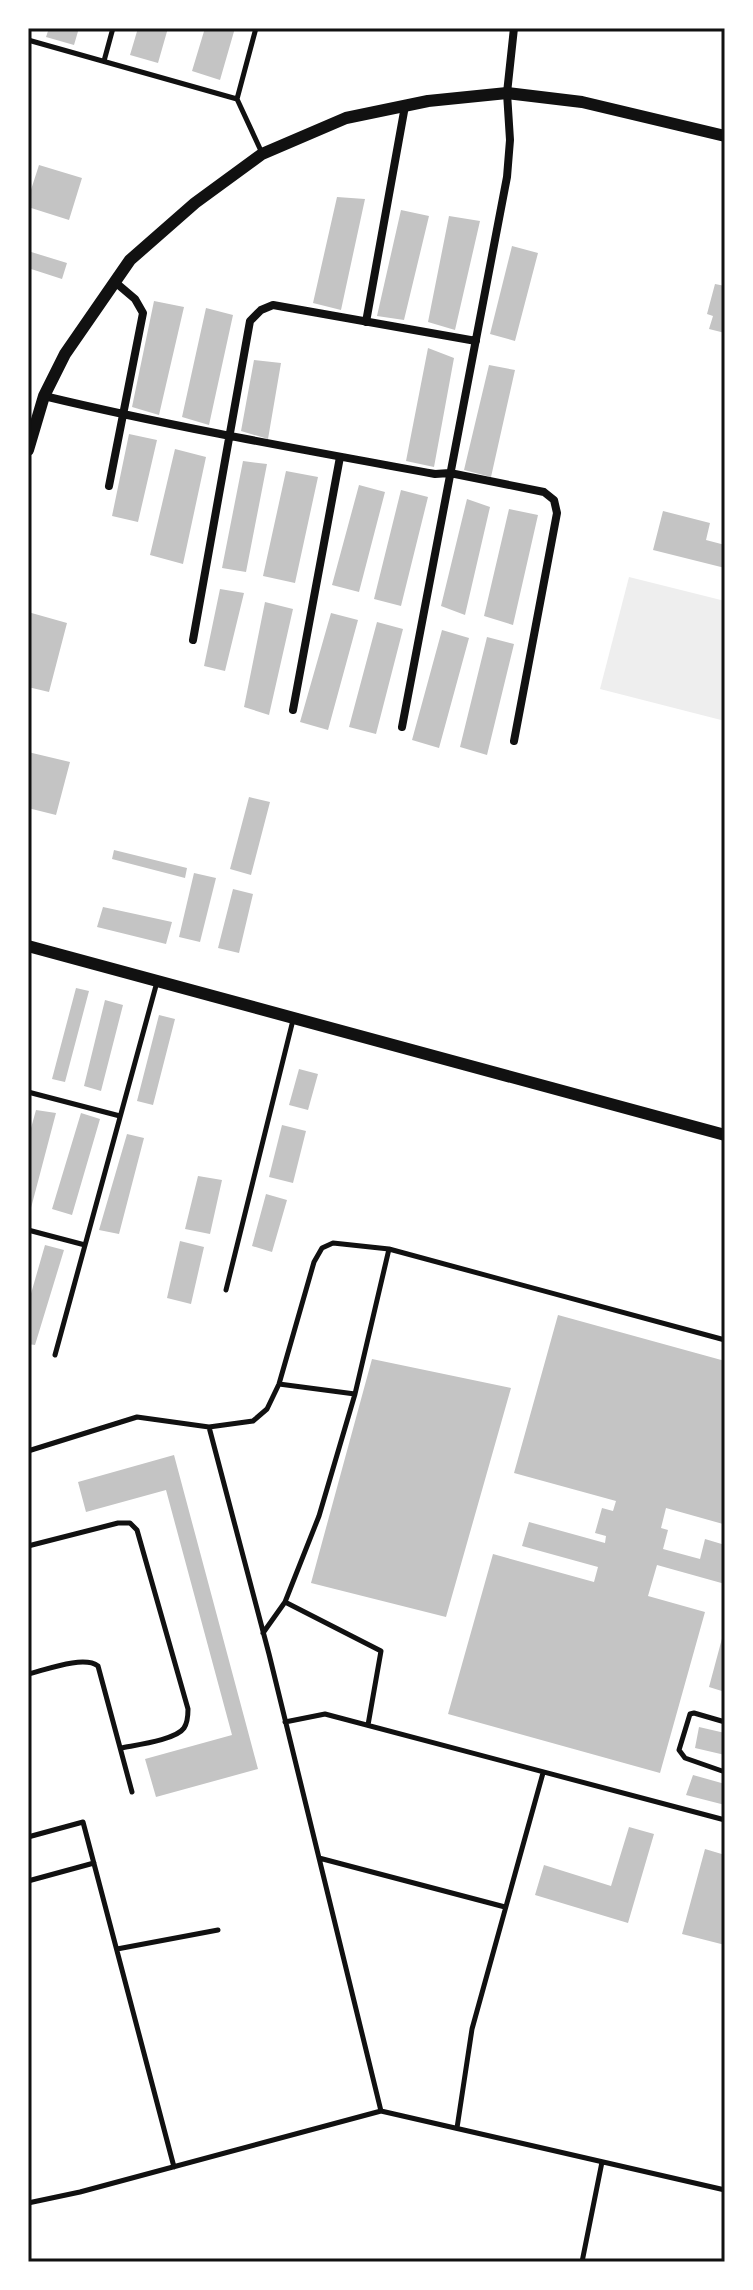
<svg xmlns="http://www.w3.org/2000/svg" width="753" height="2290" font-family="Lato,sans-serif">
<style>
.green{fill:#eee}
.building{fill:#c4c4c4}
.lines{fill:none;stroke-linecap:round;stroke-linejoin:round}
.service{stroke:#111;stroke-width:5}
.minor{stroke:#111;stroke-width:8}
.tertiary{stroke:#111;stroke-width:12}
.neatline{fill:none;stroke:#111;stroke-width:3}
</style>
<rect width="100%" height="100%" fill="#fff"/>
<path class="green" d="M629,577L725,601V721L600,689Z"/>
<path class="building" d="M49,28H79L74,45L46,37Z
M138,28H168L158,63L130,55Z
M205,28H235L220,80L192,71Z
M39,165L82,178L69,220L28,207V199Z
M337,197L365,199L341,310L313,303Z
M401,210L429,216L404,320L377,316Z
M449,216L480,221L455,330L428,322Z
M512,246L538,253L515,341L490,334Z
M28,251L67,263L62,279L28,268Z
M715,284L725,286V333L709,329L713,316L707,314Z
M154,301L184,307L159,415L132,407Z
M206,308L233,315L209,425L182,417Z
M428,348L454,358L434,467L406,461Z
M254,360L281,363L268,439L241,431Z
M489,365L515,370L491,477L464,470Z
M129,434L157,440L138,522L112,516Z
M175,449L206,457L183,564L150,555Z
M243,461L267,464L246,572L222,568Z
M286,471L318,477L295,583L263,576Z
M359,485L385,492L359,592L332,585Z
M401,490L428,497L401,606L374,599Z
M467,499L490,507L465,615L441,606Z
M509,509L538,515L513,625L484,616Z
M663,511L710,523L706,540L725,545V568L653,550Z
M220,589L244,593L225,671L204,666Z
M265,602L293,609L269,715L244,707Z
M28,612L67,623L49,692L28,687Z
M331,613L358,620L328,730L300,722Z
M377,622L403,629L376,734L349,727Z
M442,630L469,638L439,748L412,740Z
M487,637L514,644L487,755L460,747Z
M28,752L70,762L56,815L28,808Z
M249,797L270,802L251,875L230,869Z
M114,850L187,868L185,878L112,859Z
M194,873L216,878L200,942L179,937Z
M233,889L253,894L239,953L218,948Z
M103,907L172,922L166,944L97,927Z
M76,988L89,991L65,1082L52,1079Z
M105,1000L123,1005L101,1091L84,1086Z
M159,1015L175,1019L153,1105L137,1101Z
M299,1069L318,1074L308,1110L289,1105Z
M36,1110L56,1113L31,1208L28,1207V1139Z
M81,1113L100,1119L72,1215L52,1209Z
M282,1125L306,1131L293,1183L269,1177Z
M127,1134L144,1138L119,1234L99,1230Z
M198,1176L222,1180L210,1234L185,1229Z
M266,1194L287,1200L272,1252L252,1246Z
M180,1241L204,1247L191,1304L167,1298Z
M45,1245L64,1250L35,1345L28,1344V1304Z
M558,1315L725,1361V1516L723,1524L666,1508L661,1528L668,1530L663,1549L700,1559L705,1539L725,1545V1584L657,1565L648,1596L705,1612L660,1773L448,1714L493,1554L594,1582L598,1567L522,1546L529,1522L605,1543L606,1536L595,1533L602,1508L613,1511L616,1501L514,1473Z
M372,1359L511,1388L446,1617L311,1583Z
M174,1455L258,1769L156,1797L145,1759L232,1735L166,1490L86,1512L78,1482Z
M724,1631L725,1632V1692L709,1687Z
M699,1727L725,1733V1755L695,1748Z
M693,1775L725,1784V1805L686,1795Z
M629,1827L654,1834L628,1923L535,1895L544,1865L611,1886Z
M705,1849L725,1855V1945L682,1934Z"/>
<g class="lines">
<path class="service" d="M256,28L237,99L262,153
M28,40L237,99
M104,61L113,28
M28,1092L120,1116
M28,1230L85,1245
M389,1249L725,1340
M226,1290L293,1020
M55,1355L157,982
M279,1384L355,1394
M209,1427L253,1421L267,1409L279,1384L314,1262L322,1248L333,1243L389,1249L355,1394L319,1516L285,1602L263,1633
M28,1451L137,1417L209,1427L269,1654L381,2111
M28,1546L118,1523H130L137,1530L188,1709C188,1715 188,1722 184,1728C176,1740 135,1745 121,1748
M285,1602L381,1651L368,1725
M28,1674C45,1670 84,1655 98,1666L132,1792
M285,1722L325,1714L725,1820
M725,1722L694,1713L690,1714L679,1750L685,1758L725,1772
M28,1837L83,1822L174,2167
M319,1858L505,1907
M28,1881L94,1863
M117,1949L218,1930
M457,2128L472,2029L543,1773
M28,2203L80,2192L381,2111L725,2190
M582,2262L602,2162"/>
<path class="minor" d="M366,322L405,106
M44,396C173,427 304,450 435,474L450,473L544,492L554,500L557,513L514,741
M109,486L143,313L135,299L115,282
M193,640L250,321L261,310L273,305L476,341
M293,710L340,457
M402,727L507,177L510,140L507,93L514,28"/>
<path class="tertiary" d="M28,450L44,396L65,354L130,260L195,203L262,154L346,118L428,101L507,93L582,102L725,136
M28,946L725,1135"/>
</g>
<rect width="753" height="2290" fill="none" stroke="#ffffff" stroke-width="60"/>
<rect x="30" y="30" width="693" height="2230" class="neatline"/>
</svg>
